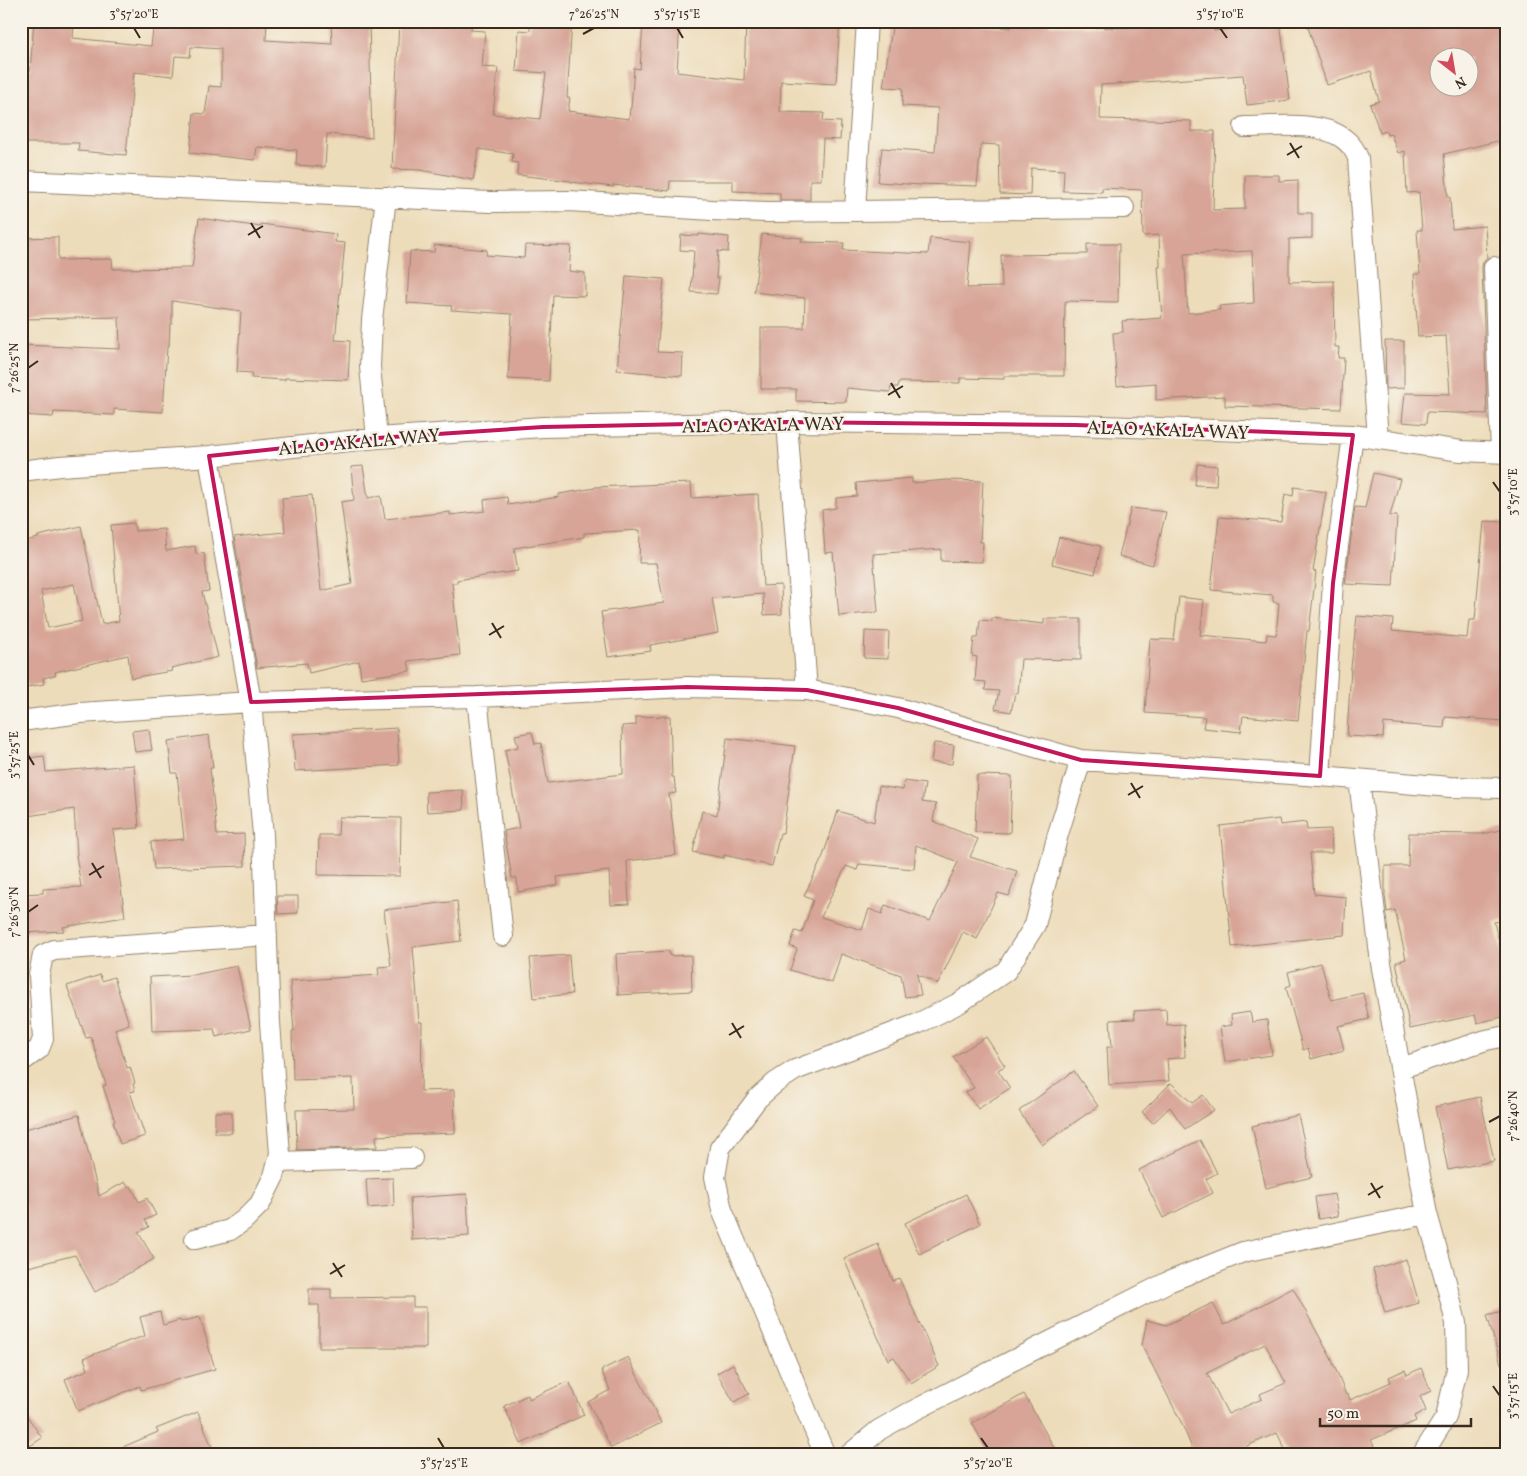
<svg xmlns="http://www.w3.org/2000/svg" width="1527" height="1476" font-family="Vollkorn,serif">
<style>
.building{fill:#d7a497;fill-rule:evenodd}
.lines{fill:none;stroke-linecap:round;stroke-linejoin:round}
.minor-casing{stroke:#94836c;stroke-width:22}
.minor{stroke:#fff;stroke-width:20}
.marked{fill:none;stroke:#c2185b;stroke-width:4;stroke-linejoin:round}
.ticks{fill:none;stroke:#3b2a1e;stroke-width:2}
.labels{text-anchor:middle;stroke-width:5;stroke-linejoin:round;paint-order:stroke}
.street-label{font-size:19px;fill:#3b2a1e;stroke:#f7f3e8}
.neatline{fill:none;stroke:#3b2a1e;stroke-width:2}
.ticks-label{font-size:12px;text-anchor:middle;fill:#3b2a1e}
</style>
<rect width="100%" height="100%" fill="#f7f3e8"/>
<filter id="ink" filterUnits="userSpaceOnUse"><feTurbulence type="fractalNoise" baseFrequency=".02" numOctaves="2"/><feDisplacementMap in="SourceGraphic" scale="10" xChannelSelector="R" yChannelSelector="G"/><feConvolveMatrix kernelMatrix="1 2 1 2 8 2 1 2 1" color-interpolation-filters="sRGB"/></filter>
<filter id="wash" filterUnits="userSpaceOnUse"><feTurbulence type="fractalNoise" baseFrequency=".0096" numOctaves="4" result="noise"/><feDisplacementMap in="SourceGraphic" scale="20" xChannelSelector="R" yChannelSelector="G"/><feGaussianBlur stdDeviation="1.12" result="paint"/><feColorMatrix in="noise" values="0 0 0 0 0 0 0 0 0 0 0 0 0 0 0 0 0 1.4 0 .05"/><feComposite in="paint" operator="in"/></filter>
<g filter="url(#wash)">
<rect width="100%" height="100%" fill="#eddcba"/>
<g id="blocks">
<path class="building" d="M34,21H74L73,38L151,46L154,21H267L266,40L332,44L331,21H369L372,138L327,134L325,167L296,165L297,150L257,147L255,160L190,153L194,113L205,114L209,86L221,87V49L191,47L190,57L175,56L173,76L134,72L126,155L78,151L79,143H23V96H21V71H30Z
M399,21H472L471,30L485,31L482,67L498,68L493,114L540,119L546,73L516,71L519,30L530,31V21H572L567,98H570L568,111L629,119L630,108H631L634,68L640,69L643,21H680L677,72L744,80L746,21H840L836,84L781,81L780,112L824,113L823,121L841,122L840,140L823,139L821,180H810V200H780V193L733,191V181H670L669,191L613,185V187L571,182V181L517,175L518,163L512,162L513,154L479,149L473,180L420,170L392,169Z
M893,21H928L1011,28L1012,21H1049V25L1117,28L1213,21L1214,31L1280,22L1290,100L1247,105L1243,75L1101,85L1100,119L1191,121V131H1215L1213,210L1245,209V175H1279V181L1298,180V213H1312V238L1289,239V282L1334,281L1335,347H1339L1338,358H1344L1341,409L1225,406V396L1156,400V383L1117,386L1113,333L1123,332L1122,321L1162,318L1158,267H1160L1159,235L1143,236L1142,190L1102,188V192L1063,191L1064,170L1031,168L1030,195L1000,194L999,145L981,144L977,186L921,184V185L878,182L882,148L935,152L938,108L902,106L903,88L883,87ZM1252,251L1254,303L1219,306L1220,310L1188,313L1184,254Z
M1306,21H1503L1506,36V139L1444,154L1448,197H1450L1452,229L1485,226L1487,257L1483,262L1482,267L1487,414L1427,412L1426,424L1402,422L1405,393L1450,394L1446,336L1418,337L1414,274H1420L1417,230H1422L1419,192L1407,193L1405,151L1398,153L1391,134L1387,135L1386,131L1380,133L1370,104L1379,101L1371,71L1327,85ZM1440,58H1470V88H1440Z
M199,218L261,227V224L336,234L335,242L345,243L335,340L350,341L348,380L285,378V380L251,378L252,373L237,372L241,311L172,301V324H170L169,347H167L163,412L114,409V415L54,412L53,417L21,415V345L120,349L119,317L25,319L23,238L58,237V260L112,259L113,269L192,268Z
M699,234L729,237L728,252L718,251L716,278H719L717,294L691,292L694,251L680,250L681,235L699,236Z
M762,234L802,238L801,242L844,243L843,250L928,254L930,238L971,242L967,288L1002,287L1001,255L1087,254V244H1119L1118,302L1066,301L1065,302L1064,376H1004V379L960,378V383L899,382L898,387H891L890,392L847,388L846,402L796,401V389H761V328H804L805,298L754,292Z
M435,245L487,250L486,255L524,258L525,245L571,246L569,271L585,273V296L553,295L549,381L508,379L512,314L451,310L452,306L407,303L410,251L434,252Z
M626,276L664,279L657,352L683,353L682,376L617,370Z
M1385,341H1404V388L1386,389Z
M1197,464L1217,466L1216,486L1195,485Z
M363,466L368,498L381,496L385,519L450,512V515L485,511L484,500L507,497L508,505L559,497V494L595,488V487L691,483L692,498L758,494L763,586L781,585L782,614L764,615L763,594L712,598L718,633L650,645L651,651L608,657L601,612L664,603L656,563H639L640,530L584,533V537L514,548L518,571L457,580V583H452L460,655L408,661L410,671L361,678L359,661L309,673L307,663L257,668L234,537L285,532L282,498L312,495L321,591L352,584L341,502L354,500L351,467Z
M1373,473L1400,479L1390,516H1397L1393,586L1345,584L1355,507L1365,508Z
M912,478V483L947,480L983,481L980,542H983L982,562L941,561V549L873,554L878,612L839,616L833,552L825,553L822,510L836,508V498L857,496L856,483Z
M1294,487L1326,492L1313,571L1316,572L1309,631H1307L1298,721L1243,716L1241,732L1203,728L1205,717L1145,713L1150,639L1174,640L1179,597L1204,600L1200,635L1266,641L1267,634L1276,635L1279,603L1273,602V595L1211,590L1219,517L1281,522L1285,494L1293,496Z
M1131,508L1166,512L1153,565L1119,556Z
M1484,521L1506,522V618H1504L1501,661L1506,662L1505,721L1445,717L1444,728L1384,723L1383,738L1347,736L1351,667L1357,616L1393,619L1392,631L1467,638L1469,620H1475Z
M134,523L135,531L164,529L166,551L195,546L196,554L204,553L209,591L202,592L218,657L171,668L172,671L131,678L128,655L55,672L56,675L43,678L44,684L27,687L26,681L21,682V542L38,538V536L81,526L102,624L119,621L111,525ZM74,584L82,621L48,628L41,591Z
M1059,537L1101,546L1095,574L1052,564Z
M992,618L1044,624V619H1081V660L1021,659L1018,693H1015L1011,712L995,709L999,691L985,690L986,682L975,681L977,657L972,656L974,638H978L980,620L992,621Z
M865,631L889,632L888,659L864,658Z
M670,716L672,777H674L676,793L669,794L676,855L627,861L629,904L611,905L609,871L557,877L558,885L518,892L517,878H512L504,831L519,828L505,750L518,747L515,735L532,732L535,744L541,743L548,783L623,774L622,726L636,725V717Z
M397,728L399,765L295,771L293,734Z
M149,729L152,750L135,752L132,731Z
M209,735L213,768H210L217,835L244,834L245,866L154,869L151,842L184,839L177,773H172L168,741Z
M727,738L795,746L783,833H780L772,866L724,855V858L693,852L702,811L717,815Z
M934,743L954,745L952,764L931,762Z
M44,756L46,772L134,765L139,828L113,830L125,917L63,927L64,931L21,933V894L43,893V889L81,887L76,855H77L74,809L21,817V759Z
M977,775L1012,776L1010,833L975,832Z
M904,781L925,784L922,802L936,804L933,821L978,839L970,857L1017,871L1009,896L998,893L977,939L963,932L938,984L917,974L921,995L905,997L901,975L841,954L832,983L790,970L797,949L790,946L795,931L802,933L813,900L804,896L823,856L838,811L874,822L879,786L903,790ZM916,845L958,862L930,921L885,905L882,914L869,909L862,930L821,917L846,866L857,870L859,864L914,869Z
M463,790L464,810L427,812L426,792Z
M339,817L401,818L400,876L318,875L319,835H338Z
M1279,819L1280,825L1306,822L1307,830L1331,829L1332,853H1310L1314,894L1346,897L1344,935L1232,947L1220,826Z
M1506,829V920L1494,922L1506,970V1016L1477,1023L1475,1015L1410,1029L1396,962L1406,959L1395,910L1387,912L1385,896V866H1408L1409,833L1482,834Z
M277,896H298V913L278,914Z
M457,901L461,941L413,947L419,1022H422L421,1091L454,1090L455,1133L376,1136L377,1147L297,1150L296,1110L354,1109L353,1078L293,1080L292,1031H294L290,981L379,975L378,967L391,966L384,910Z
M669,951L670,956L691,955L692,991L618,995L616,954Z
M569,955L572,994L534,998L530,958Z
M1321,963L1331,1000L1363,993L1369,1019L1338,1026L1344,1050L1311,1059L1308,1048L1303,1050L1286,987L1291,985L1288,972Z
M237,966L251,1029L216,1037L214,1029L152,1031L150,977L193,975Z
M100,975L102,981L114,977L129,1024L115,1029L127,1068L130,1067L135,1083L133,1084L135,1091L130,1092L145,1136L120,1144L113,1121H115L103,1086L106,1085L91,1037L86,1038L67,986Z
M1166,1009L1167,1025L1184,1024L1185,1057L1167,1059L1169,1081L1109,1085L1107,1047H1112L1110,1020L1135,1019L1134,1011Z
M1250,1012L1252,1022L1267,1020L1272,1055L1225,1062L1220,1027L1232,1025L1231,1015Z
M986,1037L1005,1066L998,1070L1010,1088L978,1109L966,1092L974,1088L953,1057Z
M1074,1071L1098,1106L1042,1145L1019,1111Z
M1171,1083L1192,1103L1203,1095L1214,1110L1185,1129L1170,1107L1153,1123L1142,1112Z
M1480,1097L1494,1161L1448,1170L1435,1107Z
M215,1112H232V1133H215Z
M79,1115L99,1196L125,1182L128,1187L131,1186L139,1202L147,1198L156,1215L145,1220L149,1227L138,1232L154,1259L95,1292L75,1255L21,1269V1214L27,1213L21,1192V1130Z
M1298,1115L1312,1177L1266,1188L1252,1126Z
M1200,1140L1217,1173L1206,1179L1213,1193L1163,1218L1139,1170Z
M393,1178L394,1206L368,1208L366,1179Z
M467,1194L469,1236L412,1240L410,1198Z
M966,1194L980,1224L919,1254L905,1223Z
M1334,1194L1338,1216L1318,1219L1315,1197Z
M878,1244L893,1281L899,1278L939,1366L911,1383L894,1357L888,1360L844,1259Z
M1406,1259L1419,1303L1385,1313L1373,1269Z
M1293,1288L1331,1358L1346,1395L1348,1394L1350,1400L1391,1382L1389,1377L1405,1370L1407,1375L1421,1368L1431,1391L1420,1396L1426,1411L1414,1416L1416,1421L1371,1440L1376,1450L1367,1455H1288L1277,1433L1226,1455H1195L1181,1422L1142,1345L1147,1320L1166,1325L1213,1303L1224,1325ZM1265,1344L1286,1383L1260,1394L1262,1399L1228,1414L1207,1373Z
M309,1289H331V1298L413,1297V1307H426V1348H319V1305H309Z
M1506,1310V1364H1501L1487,1315Z
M160,1312L163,1325L180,1320L181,1322L200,1317L215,1369L141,1390L140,1386L78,1411L65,1379L88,1370L84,1358L129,1341L145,1336L140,1317Z
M628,1357L661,1423L611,1448L588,1402L610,1390L601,1370Z
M733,1364L749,1394L734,1402L717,1373Z
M569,1381L584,1415L521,1444L504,1406L528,1395L529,1399Z
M1024,1394L1058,1455H990L972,1423Z
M21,1407L42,1438L21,1452Z
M198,1412L215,1455H104L158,1432L156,1429Z"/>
</g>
</g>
<g filter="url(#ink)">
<use href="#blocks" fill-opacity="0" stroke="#94836c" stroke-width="1"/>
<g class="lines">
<g class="minor-casing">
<path id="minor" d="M1244,127C1279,127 1343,116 1358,158L1378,439
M21,181L490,202L569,201L712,210L768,212L1124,208
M855,210L867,21
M1494,267L1501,453
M787,422L807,690
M377,438L370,367L372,320L386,197
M21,471L60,466L209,456L377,438L543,427L787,422L1075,425L1353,435L1461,451L1506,453
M477,697L503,936
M21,721L80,713L251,702L477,697L687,687L807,690L898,708L1081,760L1320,776L1450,787L1506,788
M1320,776L1333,583L1353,435
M1359,780L1381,963L1427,1214L1446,1282L1456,1323L1457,1369L1446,1417L1422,1455
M21,1062L39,1049L43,1039L39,975L43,955L54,950L267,935
M1401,1068L1486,1040L1506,1036
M278,1162L412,1158
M195,1239L230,1230L244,1220L260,1204L274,1176L280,1154L270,1023L263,835L251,702L224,549L209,456
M825,1455L722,1210L715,1177L720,1148L757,1099L775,1083L795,1070L917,1024L959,1003L1006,971L1035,925L1058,834L1081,760
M849,1455L879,1430L909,1413L1168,1282L1243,1252L1427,1214"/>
</g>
<use href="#minor" class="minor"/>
</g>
</g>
<path class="marked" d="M787,422L1075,425L1353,435L1333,583L1320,776L1081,760L898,708L807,690L687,687L251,702L209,456L377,438L543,427Z"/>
<path class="ticks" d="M134,28L140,38M677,28L683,38M1220,28L1227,38M583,34L594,28M1290,143L1299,158M1287,155L1302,146M251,223L260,238M248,235L263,226M28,368L38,361M891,383L900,398M888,395L903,386M1493,482L1500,492M492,623L501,638M489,635L504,626M28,755L34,765M1131,783L1140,798M1128,795L1143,786M92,863L101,878M89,875L104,866M28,912L38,905M732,1023L741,1038M729,1035L744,1026M1489,1122L1500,1116M1371,1183L1380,1198M1368,1195L1383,1186M333,1263L342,1277M330,1274L345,1265M1493,1386L1500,1396M438,1438L444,1448M981,1438L988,1448"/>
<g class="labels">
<g class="street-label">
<text transform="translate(763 424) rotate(-1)" y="7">ALAO AKALA WAY</text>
<text transform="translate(1168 429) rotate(2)" y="7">ALAO AKALA WAY</text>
<text transform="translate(359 441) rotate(-5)" y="7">ALAO AKALA WAY</text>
</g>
</g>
<rect width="1527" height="1476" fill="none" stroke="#f7f3e8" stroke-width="55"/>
<g transform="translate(1454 72) rotate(149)"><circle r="24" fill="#f7f3e8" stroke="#aca397"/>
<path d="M0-4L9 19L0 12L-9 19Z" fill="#d1495b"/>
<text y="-8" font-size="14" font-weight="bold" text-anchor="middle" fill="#3b2a1e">N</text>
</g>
<path d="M1320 1418v8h151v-8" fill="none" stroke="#3b2a1e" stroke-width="2.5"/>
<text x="1327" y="1418" font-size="15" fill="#3b2a1e" stroke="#f7f3e8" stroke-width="4" paint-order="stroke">50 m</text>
<rect x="28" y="28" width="1472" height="1420" class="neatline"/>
<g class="ticks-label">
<text x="134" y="18">3°57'20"E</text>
<text x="594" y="18">7°26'25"N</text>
<text x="677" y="18">3°57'15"E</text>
<text x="1220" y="18">3°57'10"E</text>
<text transform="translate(14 368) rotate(-90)" y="4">7°26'25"N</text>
<text transform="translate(1513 492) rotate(-90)" y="4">3°57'10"E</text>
<text transform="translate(14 755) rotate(-90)" y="4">3°57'25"E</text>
<text transform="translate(14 912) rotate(-90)" y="4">7°26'30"N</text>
<text transform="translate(1513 1116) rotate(-90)" y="4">7°26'40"N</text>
<text transform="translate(1513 1396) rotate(-90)" y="4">3°57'15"E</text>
<text x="444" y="1467">3°57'25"E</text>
<text x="988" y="1467">3°57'20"E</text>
</g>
</svg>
